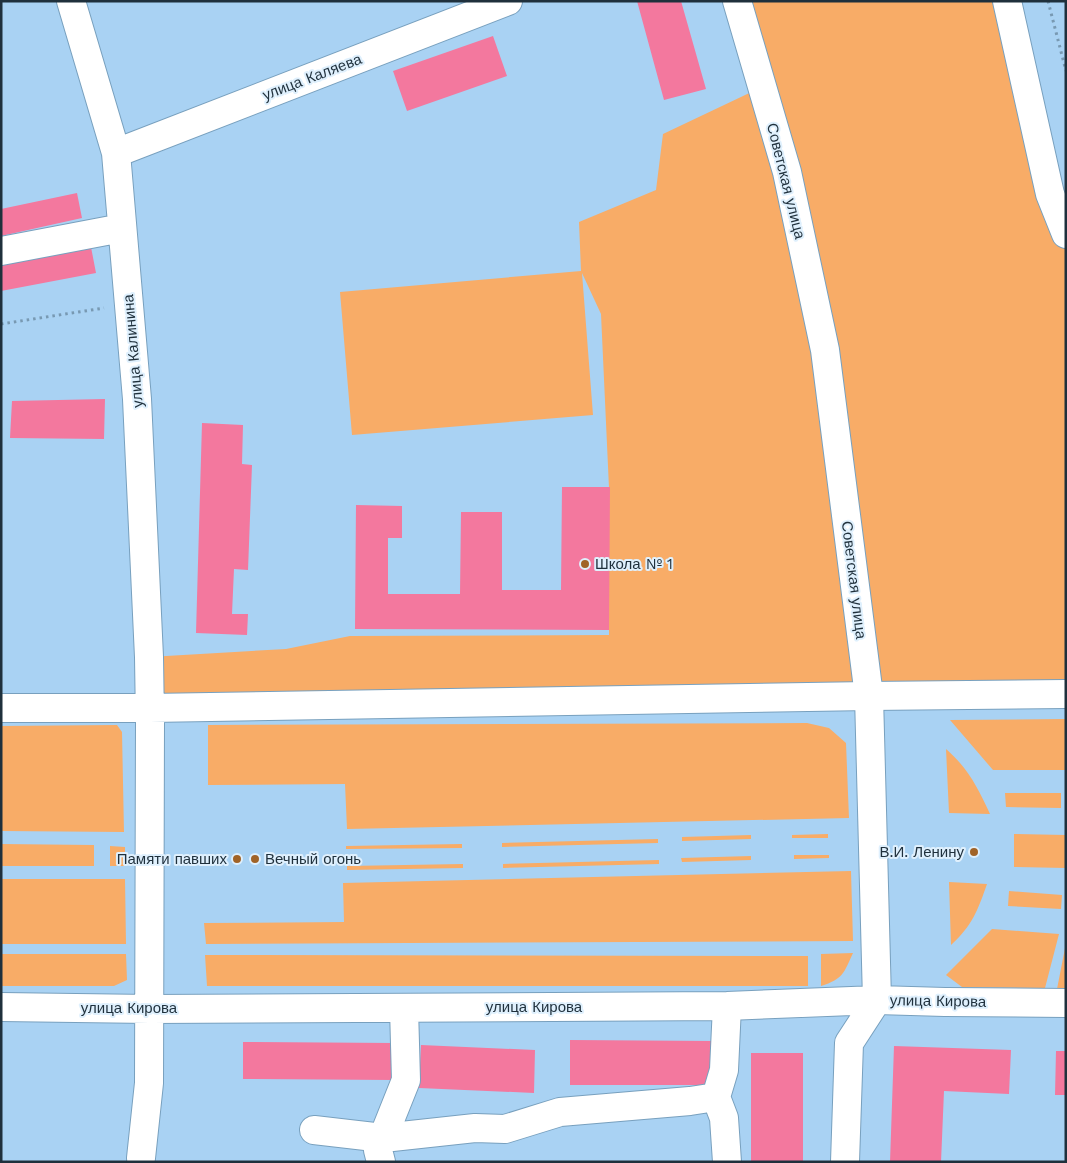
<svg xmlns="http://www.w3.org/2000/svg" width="1067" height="1163" font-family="'Work Sans',sans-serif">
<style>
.green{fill:#f8ac67}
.building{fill:#f3789e}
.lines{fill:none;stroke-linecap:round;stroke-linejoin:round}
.minor-casing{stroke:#78a0be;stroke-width:30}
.major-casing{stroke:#78a0be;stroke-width:30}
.path{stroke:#7899b2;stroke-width:3;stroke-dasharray:2.5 4;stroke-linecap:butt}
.minor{stroke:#fff;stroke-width:28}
.major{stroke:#fff;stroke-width:28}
.poi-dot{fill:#a06327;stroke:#dff0fd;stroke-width:2}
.labels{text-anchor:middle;stroke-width:4;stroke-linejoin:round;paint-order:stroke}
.street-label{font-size:15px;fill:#1f303c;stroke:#dff0fd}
.poi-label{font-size:15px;fill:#1f303c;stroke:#dff0fd;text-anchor:start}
</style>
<rect width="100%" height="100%" fill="#a9d2f3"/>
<path class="green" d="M737,1H1007L1066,234V694L150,708L149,657L286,649L350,636L609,635V488L601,314L582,273L593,415L352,435L340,292L581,271L579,222L656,190L663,134L762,87Z
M1066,719V770H993L950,720Z
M807,723L829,728L846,743L849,818L347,829L345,784L208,785V725Z
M117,725L122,732L124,832L1,831V726Z
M946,749C968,768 978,788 990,814L949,813Z
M1005,793H1061V808L1006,807Z
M828,834V838H792V835Z
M1014,834L1066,835V868L1014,867Z
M751,835V839L682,841V837Z
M658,839V843L502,847V843Z
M1,844L94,845V866H1Z
M462,844V848L346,849V846Z
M110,846L125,847V866H110Z
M794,855H829V858L794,859Z
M751,856V860L682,862L681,858Z
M659,860V864L503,868V864Z
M463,864V868L347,870V866Z
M851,871L853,941L206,944L204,923L344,922L343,883Z
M1,879H125L126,944H1Z
M949,882L987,884C978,910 972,926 951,945Z
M1009,891L1062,895L1061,909L1008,906Z
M992,929L1059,934L1045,988L962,987L946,975Z
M1066,943V989H1057Z
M853,953C844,973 843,979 821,986V954Z
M1,954H126L127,980L114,986H1Z
M205,955L808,956V986H207Z"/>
<path class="building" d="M637,1H681L706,89L664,100Z
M493,36L507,76L407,111L393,71Z
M77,193L82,218L1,236V209Z
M91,247L96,273L1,291V264Z
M105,399L104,439L10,438L12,401Z
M202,423L243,425L242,464L252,465L248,570L234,569L232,614H248L247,635L196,633Z
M562,487H610L609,630L355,629L356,505L402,506V538H388V594H460L461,512H502V590H561Z
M570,1040L712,1041V1085H570Z
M243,1042L394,1043V1080L243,1079Z
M421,1045L535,1050L534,1093L419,1088Z
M894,1046L1011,1050L1009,1094L944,1091L941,1162H890Z
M1056,1051H1066V1095H1055Z
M751,1053H803V1162H751Z"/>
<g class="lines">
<g class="minor-casing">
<path id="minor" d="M71,1L116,153L137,399L149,657L150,723L149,1083L141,1158
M1007,1L1050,194L1066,234
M116,153L508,1
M1,251L122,228
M1,708H150L869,696L877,1000L849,1043L845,1162
M1,1007L150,1009L727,1006L877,1000L945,1002L1066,1003
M716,1097L724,1118L727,1162
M314,1130L383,1138L475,1128L505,1129L560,1112L690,1101L716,1097L724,1070L727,1006
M381,1162L378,1150L406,1080L404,1008"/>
</g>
<g class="major-casing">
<path id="major" d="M737,1L787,172L825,350L869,696L1066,694"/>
</g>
<path class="path" d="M1048,1L1066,71
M1,324L104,308"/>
<use href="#minor" class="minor"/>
<use href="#major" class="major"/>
</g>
<g class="poi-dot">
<circle cx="585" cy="564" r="5"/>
<circle cx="974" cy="852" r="5"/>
<circle cx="237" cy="859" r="5"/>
<circle cx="255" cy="859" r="5"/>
</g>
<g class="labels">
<g class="street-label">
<text transform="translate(312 77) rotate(-21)" y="5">улица Каляева</text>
<text transform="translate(786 181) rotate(76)" y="5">Советская улица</text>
<text transform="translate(133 351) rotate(-95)" y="5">улица Калинина</text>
<text transform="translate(854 580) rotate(83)" y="5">Советская улица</text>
<text transform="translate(938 1001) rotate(1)" y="5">улица Кирова</text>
<text x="534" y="1012">улица Кирова</text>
<text x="129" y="1013">улица Кирова</text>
</g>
<g class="poi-label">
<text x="595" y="569">Школа № 1</text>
<text x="964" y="857" text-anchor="end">В.И. Ленину</text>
<text x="227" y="864" text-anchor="end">Памяти павших</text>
<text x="265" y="864">Вечный огонь</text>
</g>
</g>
<rect width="1067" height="1163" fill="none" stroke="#1f303c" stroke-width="5"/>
</svg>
